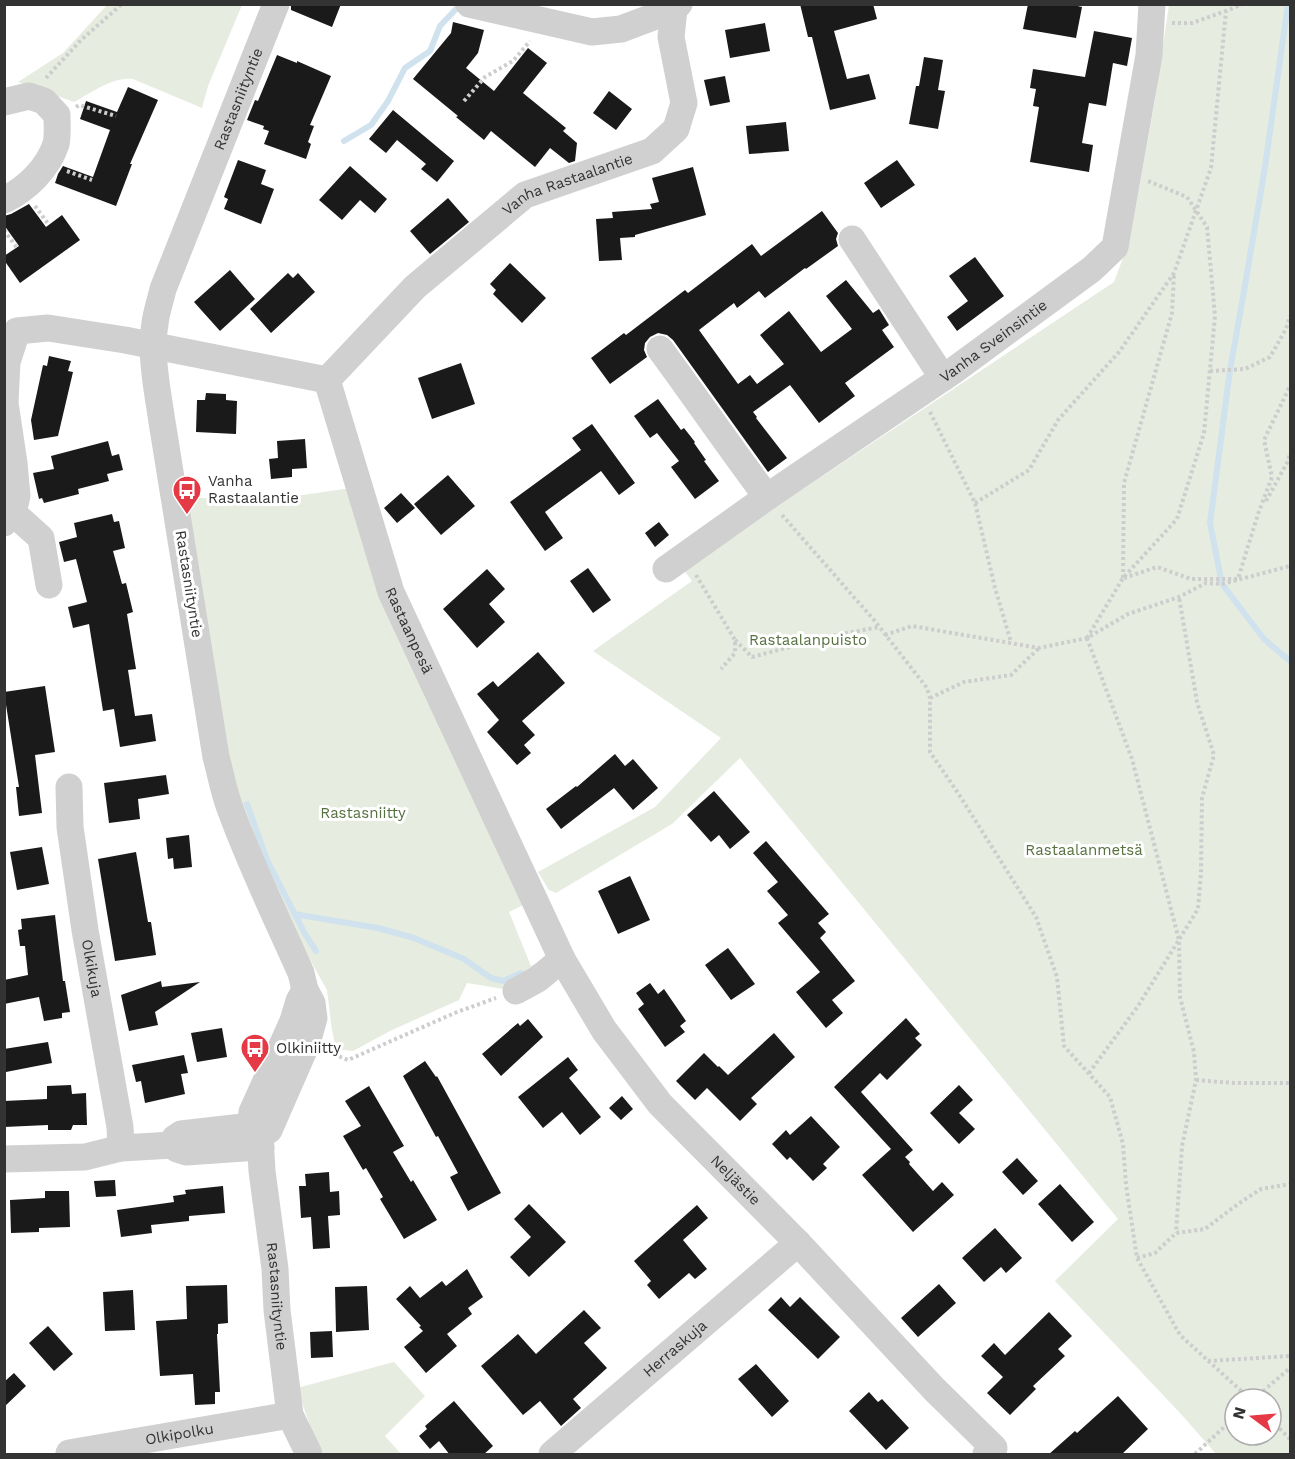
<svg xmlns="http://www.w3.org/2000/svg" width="1295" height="1459" font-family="'Work Sans',sans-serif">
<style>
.green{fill:#e6ecdf;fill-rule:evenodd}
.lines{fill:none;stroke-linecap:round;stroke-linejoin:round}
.stream{stroke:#cfe2ee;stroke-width:6}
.building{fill:#1a1a1a}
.path{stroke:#cdcdcd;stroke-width:4;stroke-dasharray:3 3;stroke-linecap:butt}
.minor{stroke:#d0d0d0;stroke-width:27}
.labels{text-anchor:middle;stroke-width:6;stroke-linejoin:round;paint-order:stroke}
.street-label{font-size:15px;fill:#333;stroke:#fff}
.poi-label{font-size:15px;fill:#333;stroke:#fff;text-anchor:start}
.park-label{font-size:15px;fill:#56703f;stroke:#fff}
</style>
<rect width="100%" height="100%" fill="#fff"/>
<path class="green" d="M107,5H242L208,86L202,108L133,79C113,76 91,93 74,102L18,82L63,53Z
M1169,5H1290V1454H1216L1181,1414L1055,1281L1118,1219L740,758L672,824L556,893L549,890L538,872L655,807L721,738L593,651L692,581L683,569L1114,282L1130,239L1154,106ZM1235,1399H1271V1435H1235Z
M351,488L527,903L509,912L531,966L559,952L516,991L467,983L459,1000L392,1030L353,1051L336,1049L332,1030L327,990L296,935L235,793L185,497L261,501Z
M394,1362L425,1396L385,1436L401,1454H324L314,1437L297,1388Z"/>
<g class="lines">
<path class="stream" d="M1288,4L1265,167L1243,297L1230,370L1210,523L1222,584L1264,639L1290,661
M344,141L371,125L388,101L405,68L430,51L440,26L457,8
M247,804L267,860L305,934L316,951
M294,914L378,928L414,938L464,959L491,978L503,981L521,973"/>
</g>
<path class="building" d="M291,4H341L332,27L291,10Z
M800,4H873L877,19L834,31L847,79L869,74L876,99L830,110L812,37H808Z
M1028,4H1069L1082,7L1076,38L1023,29Z
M453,22L484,30L478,53L466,68L494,91L528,48L547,63L523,93L566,128L563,131L577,143L575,161L569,163L550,148L535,167L491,131L484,140L456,117L458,116L413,79L451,33Z
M765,23L770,51L730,58L725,30Z
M1094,31L1132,38L1127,66L1113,63L1106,106L1089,103L1082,143L1093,145L1089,172L1030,162L1039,107L1033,106L1036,89L1030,88L1033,69L1085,77Z
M277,55L297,63V61L331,76L310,125L314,126L308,142L311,144L306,159L264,144L269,131L263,129L264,126L247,120L255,100L258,101Z
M924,57L943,60L938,90L945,91L938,129L909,124L916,86H919Z
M725,76L730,102L710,106L704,80Z
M128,87L158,100L130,164H132L116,206L55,183L58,174L63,166L93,177L110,130L80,119L86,101L117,112Z
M609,91L632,109L616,130L593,113Z
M393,110L454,161L437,182L421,169L426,164L397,140L386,153L369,139Z
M786,122L789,151L749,154L746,126Z
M238,160L266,170L261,184L274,189L261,224L224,209L228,199L224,197Z
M897,160L915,185L881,208L864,183Z
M350,166L387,199L375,213L360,200L342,220L319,200Z
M693,167L706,215L635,235V237L620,238L622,260L599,261L596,219L613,218L612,212L652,209L650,204L659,202L652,178Z
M448,198L469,222L430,254L410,231Z
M29,204L46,227L62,215L80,240L20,283L4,260V256L19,246L4,225V216L11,214Z
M822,211L838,233L836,239L838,246L806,269L805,268L765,298L759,291L737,308L734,303L699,330L738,384L750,375L757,384L784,364L760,335L789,311L821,352L852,329L826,296L846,280L873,313L879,309L889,325L882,330L894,347L845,383L855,396L819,423L790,385L753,412L757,417L756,418L787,458L768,472L673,340L667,335L658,333L650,337L645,343L644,350L647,357L610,384L591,358L624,333L626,335L685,290L688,293L752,244L761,256Z
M975,257L1004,296L957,331L947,317L968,301L949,276Z
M510,263L546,298L522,323L493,294L496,290L490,284Z
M230,270L255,299L220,331L194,302Z
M288,273L293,278L298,273L315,292L271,333L250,309Z
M49,356L71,361L68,371L73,372L58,436L34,440L31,420L43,365L47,366Z
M461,363L475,404L432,419L418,378Z
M206,393L226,394V400L237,401L236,434L196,432L197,400H205Z
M658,399L681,430L684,428L695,442L694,443L706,460L704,461L719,481L695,499L671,467L679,461L657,433L650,438L634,416Z
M592,424L635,483L619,495L601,471L545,512L563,538L545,551L510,502L581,450L572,438Z
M305,439L307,468L292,469V477L271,479L269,459L278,458L277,441Z
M108,441L112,456L119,454L123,470L107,474L109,481L78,489L79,494L44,503L42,498L39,499L33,473L54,469L51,456Z
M448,475L475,506L441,535L414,504Z
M401,493L415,508L397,523L384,508Z
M112,514L114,522L119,521L125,548L113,551L122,584L126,583L133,612L127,614L136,669L128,670L135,716L152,714L156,741L120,747L114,709L103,711L89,624L73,628L68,607L87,602L76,559L64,562L59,542L77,537L74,523Z
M659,522L669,535L655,547L645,533Z
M588,568L611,600L593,613L570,581Z
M487,569L505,589L489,604L505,622L477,648L443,609Z
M538,652L565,683L522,721L535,735L524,745L531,753L517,765L487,732L499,720L477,694L493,681L498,687Z
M45,686L55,752L35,755L42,813L19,816L16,787H19L4,692Z
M615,754L625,766L633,759L658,788L633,810L614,788L561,829L546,809L576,786L577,787Z
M166,775L169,794L138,799L140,819L109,823L104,783Z
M714,791L750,832L730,849L719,835L711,842L687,815Z
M189,835L192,867L174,869L173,858L168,859L166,838Z
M766,841L829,914L818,923L826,932L820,938L855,981L832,1000L843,1013L826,1028L796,992L820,972L778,923L788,915L767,891L778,882L753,853Z
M42,847L49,884L17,890L10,852Z
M136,852L148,922H151L156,955L115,961L98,859Z
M630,876L650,920L618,934L598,891Z
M55,915L63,981H65L70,1012L62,1013V1018L44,1021L39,997L4,1004V980L28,975L25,946H20L18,930L22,929L21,919Z
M728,948L755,984L731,1000L705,965Z
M161,981L162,987L200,982L155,1012L158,1025L129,1031L121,995Z
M650,983L658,994L664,989L686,1021L680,1026L685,1032L665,1047L638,1009L644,1004L636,993Z
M906,1018L920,1034L915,1038L922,1045L887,1080L880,1073L861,1092L913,1150L905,1157L910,1162L909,1164L933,1191L942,1182L954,1195L913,1232L862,1175L891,1149L834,1087Z
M528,1019L543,1037L501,1076L482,1054L518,1023L520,1026Z
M222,1028L227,1057L197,1062L191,1033Z
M774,1033L795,1057L751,1098L757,1104L740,1121L707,1088L695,1100L676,1081L704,1053L718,1067L719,1066L728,1075Z
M48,1042L52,1063L6,1072L4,1049Z
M184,1055L188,1073L181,1074L185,1094L145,1103L141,1081L136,1082L132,1065Z
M568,1057L578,1070L569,1078L601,1117L580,1135L562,1112L543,1128L518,1097Z
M425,1061L436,1077L437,1076L501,1193L468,1211L450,1177L458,1173L438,1136L436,1137L403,1076Z
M71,1085L72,1094L86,1093L87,1125H73L71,1130H48V1125L4,1127V1101L47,1099V1086Z
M959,1085L973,1100L959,1113L975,1129L959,1144L930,1113Z
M369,1086L404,1146L393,1152L411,1182L413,1180L437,1220L404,1239L380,1199L383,1197L366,1168L363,1170L343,1136L361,1126L345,1101Z
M622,1096L633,1109L621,1120L609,1108Z
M811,1116L840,1147L823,1164L827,1168L813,1181L790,1157L787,1160L772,1144L786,1130L790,1135Z
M1017,1158L1038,1181L1023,1195L1002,1172Z
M329,1172L330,1192L339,1191L340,1215L328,1216L330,1248L313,1249L311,1217L301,1218L299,1186H306L305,1174Z
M115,1180L116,1196L96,1197L94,1181Z
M1060,1184L1094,1222L1072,1242L1038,1204Z
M223,1186L225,1213L189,1216V1221L151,1225L152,1233L121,1237L117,1210L174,1202L173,1196L186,1194L185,1190Z
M45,1191H69L70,1227L39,1228V1232L11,1233L10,1200L45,1198Z
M529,1204L566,1242L529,1277L510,1257L531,1237L514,1219Z
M697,1205L708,1218L683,1240L707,1269L695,1279L689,1273L659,1299L647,1285L651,1281L634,1261Z
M995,1228L1022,1258L1006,1273L1001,1267L984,1282L962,1258Z
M467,1269L483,1297L468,1308L472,1314L447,1334L457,1346L426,1373L404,1347L423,1331L419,1327L421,1326L396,1299L410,1286L420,1298L442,1281L446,1286Z
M939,1284L956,1303L918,1337L901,1318Z
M227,1285L228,1323L218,1324V1334H217L220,1392H215V1404L195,1405L193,1374L160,1376L156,1321L187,1319L186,1286Z
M367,1286L369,1330L336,1332L335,1287Z
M133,1290L135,1330L105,1331L103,1292Z
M781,1297L790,1307L800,1297L840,1337L818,1359L768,1310Z
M584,1310L601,1328L584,1343L607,1368L573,1399L581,1408L561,1426L540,1401L523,1415L481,1366L518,1334L536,1354Z
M1049,1312L1072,1336L1058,1349L1065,1356L1033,1386L1036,1389L1010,1415L987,1393L1003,1377L981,1356L994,1343L1005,1355Z
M48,1326L73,1354L54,1371L29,1343Z
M332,1331L333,1357L311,1358L310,1332Z
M756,1364L789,1401L772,1417L738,1379Z
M14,1373L26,1386L4,1407V1382Z
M869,1392L878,1402L882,1399L909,1428L886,1450L849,1411Z
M1118,1396L1148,1429L1121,1455H1048L1075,1431L1077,1433Z
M454,1401L493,1446L483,1455H450L439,1441L430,1449L419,1436L427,1429L425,1426Z"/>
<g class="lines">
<path class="path" d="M1172,23H1192L1226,11
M46,78L81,40L122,4
M464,101L485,77L513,61L530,41
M76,107L79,105L116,116
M67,171L92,180
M35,206L49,225
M4,230L17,248
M1210,371L1245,369L1270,357L1286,329L1290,316
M930,412L975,503L995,588L1011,642
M1266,501L1288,461L1290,453
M975,503L1029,470L1058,420L1119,352L1174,273L1211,168L1226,11L1243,4
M782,515L874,620L927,688L930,698V752L958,793L1036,917L1057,977L1064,1046L1110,1097L1123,1144L1126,1185L1137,1258L1180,1335L1250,1399
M696,575L735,640V653L721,669
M1123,578L1124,483L1172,313L1174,274
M1124,578L1157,567L1191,579H1238L1258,514L1272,477L1264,440L1290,386
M885,635L912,626L1039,648L1087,638L1128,614L1179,597L1206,583L1222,584L1290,566
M1087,638L1132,759L1179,940L1180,997L1194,1052L1196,1080L1182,1146L1176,1233
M1087,638L1123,578L1177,519L1204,433L1215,316L1207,227L1187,197L1148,181
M735,640L752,657L831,636L879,627
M930,698L964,682L1011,675L1039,648
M328,1052L348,1060L457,1012L496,998
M1089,1073L1138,1006L1198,909L1201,872L1202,798L1214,755L1197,702L1179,597
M1196,1080L1234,1083H1290
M1137,1258L1155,1253L1176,1233L1205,1229L1238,1204L1261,1189L1290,1184
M1208,1361L1290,1356
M1254,1399L1290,1368
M1271,1420L1290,1439
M1195,1454L1235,1417"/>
<g class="minor">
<path d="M469,4L592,32L621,29L674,9"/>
<path d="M4,102L29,96L44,101L57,115C57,124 58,136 56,144C48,168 27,189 4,200"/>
<path d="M852,239L943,378"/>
<path d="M660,349C696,398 730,448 767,497"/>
<path id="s1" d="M327,380L391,592L562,959L604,1030L660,1104L798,1243L934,1389L994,1448L986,1454"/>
<path d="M13,513L41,538L49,585"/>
<path id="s2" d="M4,523L13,513L17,496L14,463L5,403L7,362L17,331L48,328L125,340L327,380L415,287L525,195L652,151L676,129L684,103L671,37L674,9L679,4"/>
<path id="s3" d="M666,569L767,497L953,371L1092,269L1115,247L1149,55L1152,4"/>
<path id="s4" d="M69,787L70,827L85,930L120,1127L121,1148"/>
<path id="s5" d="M305,990L299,1001L293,1021L252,1112L251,1126L260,1136L262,1171L275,1269L277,1310L290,1415L309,1454"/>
<path d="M516,991L538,979L562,959"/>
<path id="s6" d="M260,1136L269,1130L307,1043L314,1018L312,1003L305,990L301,973C277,919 251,866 231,811C224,794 221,775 216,757L162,422C157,387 149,352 156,317C158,307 161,298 163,289L276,4"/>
<path d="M173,1145L175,1138L181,1134L251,1126"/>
<path d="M4,1159L85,1157L121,1148L173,1145L177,1149L186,1152L261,1147"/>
<path id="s7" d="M69,1453L290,1415"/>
<path id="s8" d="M552,1454L798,1243"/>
</g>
</g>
<defs>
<g id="bus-pin" transform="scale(1.5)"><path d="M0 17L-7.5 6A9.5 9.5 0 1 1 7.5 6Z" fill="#e63946" stroke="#fff"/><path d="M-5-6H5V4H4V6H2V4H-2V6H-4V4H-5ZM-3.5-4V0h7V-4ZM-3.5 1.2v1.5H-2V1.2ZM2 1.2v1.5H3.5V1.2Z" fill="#fff"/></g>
</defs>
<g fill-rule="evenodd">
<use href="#bus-pin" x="187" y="490"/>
<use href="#bus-pin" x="255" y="1048"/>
</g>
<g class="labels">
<g class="street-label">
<text dy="5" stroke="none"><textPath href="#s6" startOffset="1090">Rastasniityntie</textPath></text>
<text dy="5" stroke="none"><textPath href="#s2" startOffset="828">Vanha Rastaalantie</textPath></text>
<text dy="5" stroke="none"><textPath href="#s3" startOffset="399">Vanha Sveinsintie</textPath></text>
<text transform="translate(189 584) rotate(81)" y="5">Rastasniityntie</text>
<text dy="5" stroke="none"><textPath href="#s1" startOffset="264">Rastaanpesä</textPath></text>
<text dy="5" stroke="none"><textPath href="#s4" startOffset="183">Olkikuja</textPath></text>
<text dy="5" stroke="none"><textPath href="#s1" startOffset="909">Neljästie</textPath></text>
<text dy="5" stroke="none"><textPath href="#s5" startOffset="322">Rastasniityntie</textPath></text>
<text dy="5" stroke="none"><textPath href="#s8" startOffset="162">Herraskuja</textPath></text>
<text dy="5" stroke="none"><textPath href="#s7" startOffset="112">Olkipolku</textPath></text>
</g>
<g class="poi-label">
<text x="208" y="486">Vanha<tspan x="208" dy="17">Rastaalantie</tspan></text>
<text x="276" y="1053">Olkiniitty</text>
</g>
<g class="park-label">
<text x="808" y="645">Rastaalanpuisto</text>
<text x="363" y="818">Rastasniitty</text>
<text x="1084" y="855">Rastaalanmetsä</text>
</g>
</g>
<rect width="1295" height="1459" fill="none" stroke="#333333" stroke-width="12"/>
<g transform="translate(1253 1417) rotate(286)"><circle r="28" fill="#ffffff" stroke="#adadad" stroke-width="1.5"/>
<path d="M0-4.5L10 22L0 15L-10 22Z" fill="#e63946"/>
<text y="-9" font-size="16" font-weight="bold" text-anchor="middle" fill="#333333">N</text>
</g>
</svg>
